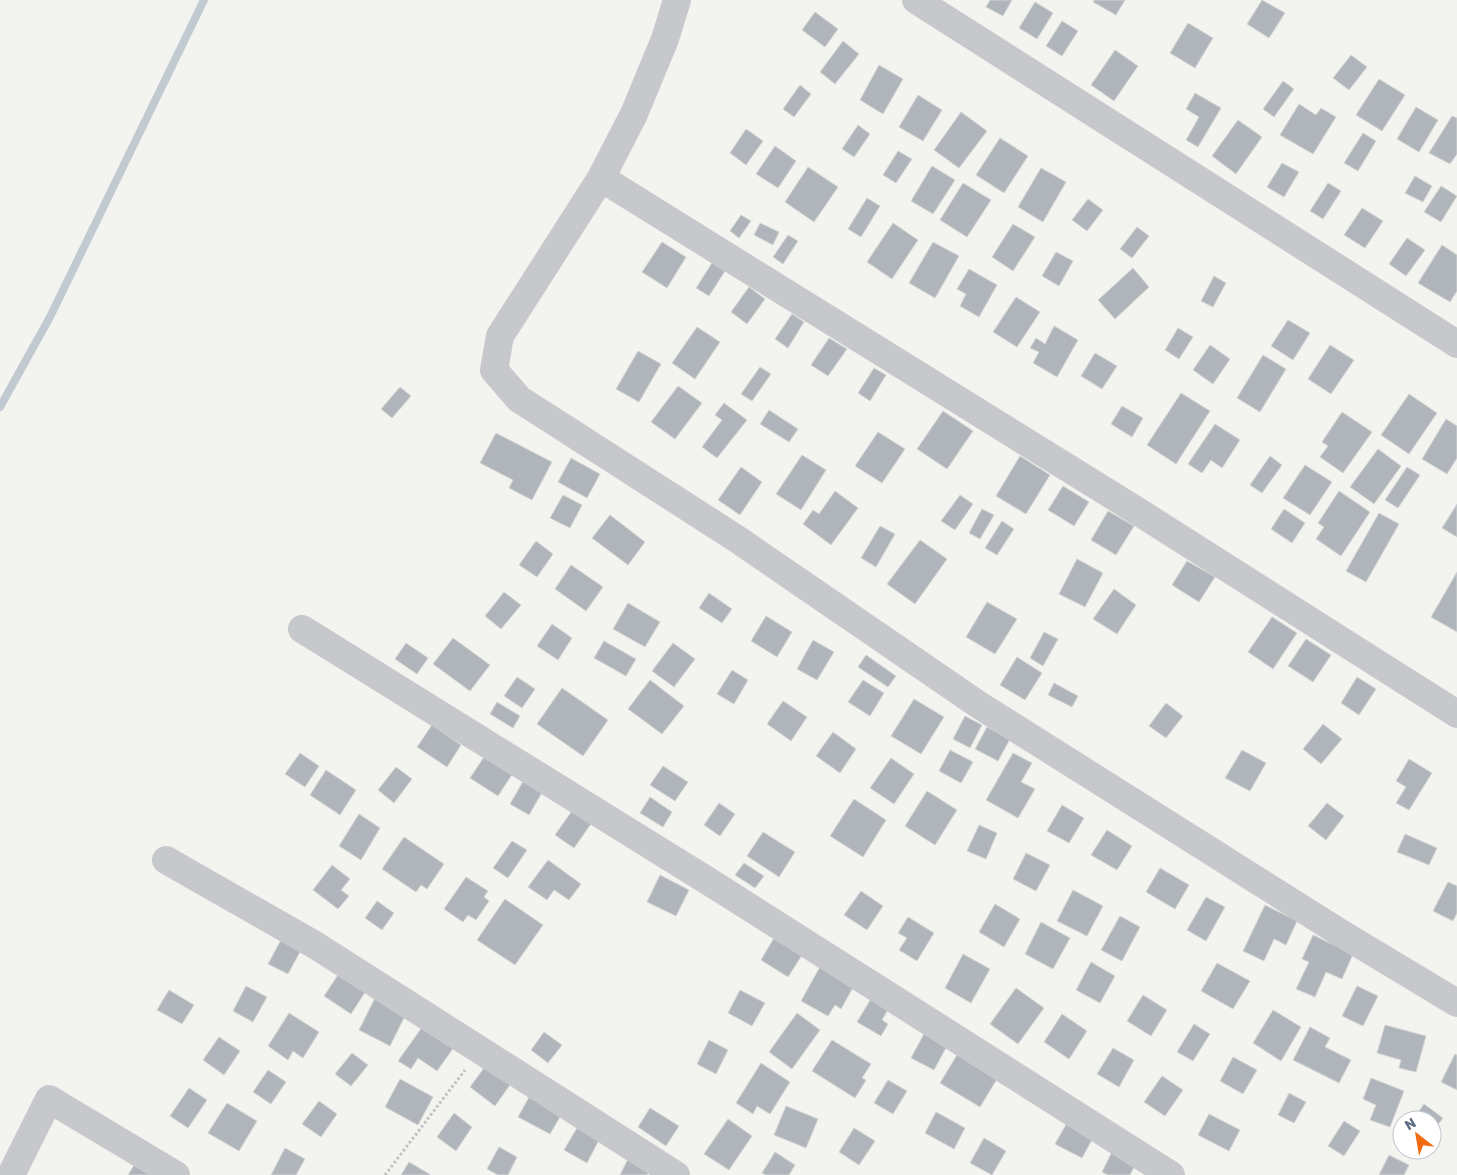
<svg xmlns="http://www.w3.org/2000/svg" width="1457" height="1175" font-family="Rubik,sans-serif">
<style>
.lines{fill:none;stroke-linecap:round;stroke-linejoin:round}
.stream{stroke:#c2cad1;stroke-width:8}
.building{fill:#b0b5bc;stroke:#d4d5d2}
.path{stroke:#bec0c2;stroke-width:3;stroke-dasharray:2.5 2.5;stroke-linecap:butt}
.street{stroke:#c6c8cc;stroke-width:28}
</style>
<rect width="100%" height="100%" fill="#f3f4ef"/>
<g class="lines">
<path class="stream" d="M0,407L50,317L204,0"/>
</g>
<path class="building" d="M990,0H1012L1003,16L986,7Z
M1094,0H1125L1116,15L1093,2Z
M1262,0L1285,13L1269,38L1247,24Z
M1035,2L1053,13L1037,39L1019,28Z
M815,12L838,29L825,47L802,30Z
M1062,21L1078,31L1062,56L1046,46Z
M1188,23L1213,38L1195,68L1170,53Z
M843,41L859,54L835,84L820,72Z
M1115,50L1138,66L1114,101L1091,85Z
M1351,55L1367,67L1349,90L1333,78Z
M879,65L903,79L883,114L860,100Z
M1379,79L1405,95L1382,131L1356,115Z
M1283,81L1294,89L1274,117L1263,109Z
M800,85L811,94L794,117L783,109Z
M1195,93L1221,108L1198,147L1186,140L1199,117L1186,109Z
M918,95L942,110L923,141L899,127Z
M1299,104L1316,115L1321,108L1336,117L1313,154L1280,135Z
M1416,107L1438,120L1419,152L1397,139Z
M961,112L987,131L959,168L934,150Z
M1452,116L1457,118V154L1450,164L1429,153Z
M1238,120L1262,137L1236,174L1212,156Z
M858,125L870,134L854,157L842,149Z
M746,129L763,141L746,165L730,153Z
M1363,133L1376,141L1358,171L1344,163Z
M1000,138L1028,156L1004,193L976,175Z
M775,146L796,161L778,188L756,174Z
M898,151L912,159L896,183L883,175Z
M1282,163L1299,172L1284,197L1267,187Z
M932,166L955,180L933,214L911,201Z
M808,167L838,187L814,222L785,202Z
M1041,168L1066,182L1043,222L1018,207Z
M1415,176L1432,186L1423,202L1405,193Z
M963,183L991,200L967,237L940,220Z
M1328,183L1341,191L1323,219L1310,211Z
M1441,186L1457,196L1441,222L1424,212Z
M867,198L880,206L861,237L848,229Z
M1088,199L1103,210L1087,231L1072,220Z
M1362,208L1383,221L1365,248L1344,235Z
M741,215L751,221L739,238L730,231Z
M760,223L779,232L773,245L754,235Z
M893,223L918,240L892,279L867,262Z
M1013,224L1035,237L1013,271L992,257Z
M1137,227L1149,236L1132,258L1120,249Z
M788,235L798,241L783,264L773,257Z
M1407,238L1425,250L1406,276L1389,264Z
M662,242L686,257L667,288L642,272Z
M933,242L959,256L935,298L909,283Z
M1442,245L1457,255V291L1450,302L1418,283Z
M1056,252L1073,261L1059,286L1042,276Z
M712,263L725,271L709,296L696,288Z
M1133,268L1149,287L1115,319L1098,300Z
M969,269L997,285L979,317L960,306L966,294L957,289Z
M1214,276L1226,283L1213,307L1201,301Z
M749,287L765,299L747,324L731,312Z
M1016,297L1040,312L1017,347L993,332Z
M792,314L804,322L788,348L775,339Z
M1288,320L1310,333L1293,360L1271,346Z
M1054,326L1078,340L1057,377L1033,363L1039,352L1030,348L1036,338L1045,344Z
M697,327L720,342L695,379L672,363Z
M1178,328L1193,337L1179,359L1165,350Z
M829,338L847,349L828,376L811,365Z
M1210,345L1230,359L1213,384L1193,370Z
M1330,345L1354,360L1331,394L1308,379Z
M638,351L661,364L639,402L616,389Z
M1095,353L1117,366L1102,389L1081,376Z
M1263,355L1286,369L1260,412L1237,398Z
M760,367L771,374L752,401L741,394Z
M874,368L886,375L870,401L858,393Z
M678,386L702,403L675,439L651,422Z
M400,387L411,396L392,418L381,409Z
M1181,393L1210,411L1176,464L1147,445Z
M1409,394L1437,413L1409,454L1381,435Z
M724,403L747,420L717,458L702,447L722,420L715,415Z
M1122,406L1143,418L1132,437L1111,424Z
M769,410L798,429L789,442L760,424Z
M943,411L973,431L947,469L917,449Z
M1342,412L1372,432L1343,473L1320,457L1328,446L1322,442Z
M1446,419L1457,426V458L1447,474L1422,459Z
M1215,424L1240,440L1222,468L1211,460L1202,473L1188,464Z
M878,432L905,449L882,483L855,466Z
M496,433L552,462L532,500L509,488L513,480L480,463Z
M1378,449L1401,466L1374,504L1350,487Z
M802,455L826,470L801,510L776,494Z
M1020,456L1050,475L1026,514L996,496Z
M1270,456L1282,465L1262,493L1250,485Z
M571,458L600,474L587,498L558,482Z
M1305,465L1332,482L1310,515L1283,498Z
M741,467L762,482L740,515L718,500Z
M1407,467L1420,475L1398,508L1385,500Z
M1063,486L1089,502L1074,526L1048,510Z
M835,491L858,508L831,545L803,524L813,510L819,514Z
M1339,491L1370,512L1341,556L1316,539L1324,527L1318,523Z
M563,495L582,505L570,528L550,518Z
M960,495L973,504L955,530L941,521Z
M1457,504V537L1442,528Z
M982,509L994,515L980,539L969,533Z
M1284,509L1305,523L1292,543L1271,529Z
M1108,511L1134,526L1116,555L1091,540Z
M1379,513L1399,524L1366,582L1346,571Z
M610,515L645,542L628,565L592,538Z
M1002,521L1014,529L997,555L985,548Z
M880,526L895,534L876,567L861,558Z
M920,540L947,559L915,604L887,584Z
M536,541L553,554L537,577L519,565Z
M1077,559L1103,573L1085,607L1059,594Z
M1187,561L1215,577L1199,602L1172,585Z
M571,565L603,587L586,611L555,589Z
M1457,572V632L1431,617Z
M1114,589L1136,605L1117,634L1093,619Z
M504,592L521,605L501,629L485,616Z
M709,593L732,609L722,623L699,608Z
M987,602L1017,619L995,654L966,637Z
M628,603L660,622L645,647L613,629Z
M766,616L792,632L777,657L751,641Z
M1272,617L1297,633L1273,669L1248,652Z
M552,624L572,638L558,660L537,646Z
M1044,632L1058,639L1043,666L1030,658Z
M453,638L490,665L470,691L433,664Z
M1306,639L1331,655L1313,682L1288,666Z
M813,640L834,652L817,680L797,669Z
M604,641L636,659L626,676L594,658Z
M406,643L428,658L417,674L395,659Z
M673,643L695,659L674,687L652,671Z
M866,655L896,676L888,687L858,667Z
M1017,657L1042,673L1025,700L1000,685Z
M732,670L748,680L734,704L717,694Z
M517,677L535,689L522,708L504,696Z
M1357,677L1376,689L1359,715L1341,703Z
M650,680L684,706L662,734L628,709Z
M863,680L884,693L870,716L848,702Z
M1054,683L1078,696L1072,707L1048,695Z
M562,688L608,720L583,756L537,724Z
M914,699L944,717L921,754L891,736Z
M783,701L807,717L791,741L767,724Z
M497,702L520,716L513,728L490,714Z
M1166,703L1183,716L1166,738L1149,726Z
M965,716L982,725L970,748L953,739Z
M1323,724L1342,739L1321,764L1303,749Z
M432,725L461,745L447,767L417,747Z
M987,727L1010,739L998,761L975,749Z
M833,732L856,749L840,773L816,756Z
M950,750L973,762L961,783L939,771Z
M1242,750L1266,763L1250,791L1225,778Z
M300,753L319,766L305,787L285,774Z
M1013,753L1032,763L1021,782L1035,789L1018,818L986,800Z
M486,754L513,773L498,796L470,778Z
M891,758L914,774L894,804L870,788Z
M1409,759L1432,773L1409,810L1396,803L1406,787L1396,781Z
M663,766L688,782L675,801L650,785Z
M396,767L412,779L394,803L378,790Z
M326,770L356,790L340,815L310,795Z
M525,778L544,789L529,815L510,804Z
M927,791L957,810L935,845L905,826Z
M650,797L672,812L663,827L640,813Z
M854,799L886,820L863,857L830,836Z
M719,803L735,814L720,836L704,825Z
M1327,803L1344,816L1326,840L1308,826Z
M1062,805L1084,818L1069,843L1047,831Z
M574,808L593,821L574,848L555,835Z
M359,814L380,828L361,860L339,846Z
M979,825L997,833L986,859L967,851Z
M1107,830L1132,846L1117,870L1091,855Z
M763,832L795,852L779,877L747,856Z
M1405,834L1437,848L1429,865L1397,852Z
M404,837L444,864L427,889L421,885L416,892L382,869Z
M512,841L527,850L508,878L493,868Z
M1026,853L1050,865L1036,891L1013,879Z
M548,860L581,884L569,900L554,890L547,900L528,887Z
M744,863L764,876L755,888L735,875Z
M332,865L350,879L341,890L349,896L338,909L313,890Z
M1160,868L1189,885L1175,909L1146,892Z
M660,875L689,890L676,916L647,902Z
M466,877L488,891L484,897L489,901L476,920L468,915L463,922L444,909Z
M1448,882L1457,886V913L1453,921L1433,911Z
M1073,890L1103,906L1087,936L1057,921Z
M861,891L883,906L867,930L844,915Z
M1206,897L1225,907L1206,941L1187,930Z
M505,899L543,925L515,965L477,940Z
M377,901L394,913L382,930L365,918Z
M995,904L1020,919L1004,947L979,932Z
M1265,905L1297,921L1286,945L1274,939L1264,961L1243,951Z
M1120,916L1140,927L1122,961L1101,950Z
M908,917L934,933L917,961L899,950L907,938L898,933Z
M1041,922L1070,938L1053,969L1025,954Z
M1313,935L1353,954L1342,979L1326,972L1315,997L1296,989L1309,962L1302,959Z
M774,938L802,955L788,977L761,960Z
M281,940L301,950L288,974L268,964Z
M963,954L990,969L971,1003L945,988Z
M1091,962L1115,976L1100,1003L1076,990Z
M1217,963L1250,981L1233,1009L1201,991Z
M821,965L855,984L841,1009L835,1005L828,1016L801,1001Z
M344,966L371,983L351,1014L324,996Z
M246,986L267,997L253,1022L233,1011Z
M1357,986L1378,996L1363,1026L1342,1016Z
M1016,988L1044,1008L1018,1044L990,1024Z
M169,990L194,1005L182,1024L157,1010Z
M740,990L765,1003L752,1026L728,1013Z
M1143,995L1167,1010L1151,1036L1127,1021Z
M872,997L889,1008L882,1020L888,1024L881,1036L857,1022Z
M375,998L406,1014L390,1046L359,1030Z
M1273,1010L1301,1027L1281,1061L1253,1043Z
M289,1013L319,1032L303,1058L293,1051L288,1060L268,1046Z
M797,1013L820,1030L792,1069L769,1052Z
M1062,1014L1087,1031L1069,1059L1044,1042Z
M1194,1024L1210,1034L1193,1061L1177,1052Z
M1385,1025L1426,1036L1416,1072L1399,1068L1401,1060L1377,1053Z
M423,1026L454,1047L437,1071L418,1058L411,1069L398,1061Z
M1310,1027L1330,1038L1325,1047L1351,1060L1339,1083L1293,1060Z
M544,1032L562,1045L548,1063L531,1050Z
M924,1034L947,1046L934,1070L911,1058Z
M219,1037L240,1051L224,1075L203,1060Z
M709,1040L728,1050L716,1074L697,1064Z
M832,1040L871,1064L862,1078L866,1080L855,1098L812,1071Z
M1113,1048L1134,1060L1119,1087L1097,1074Z
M960,1050L1000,1074L980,1107L940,1083Z
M352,1053L368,1065L351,1086L335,1074Z
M1455,1054L1457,1055V1090L1441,1082Z
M1233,1057L1257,1070L1243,1094L1220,1081Z
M761,1063L790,1082L770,1114L757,1106L753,1114L736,1103Z
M487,1064L512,1082L495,1106L470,1087Z
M268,1070L286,1082L271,1104L253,1092Z
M1162,1076L1183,1090L1165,1116L1144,1102Z
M1371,1078L1404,1091L1390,1127L1370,1120L1376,1105L1363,1099Z
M400,1079L433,1097L418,1125L385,1107Z
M888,1080L907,1091L893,1114L874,1103Z
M189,1088L207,1100L188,1128L170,1116Z
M532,1092L564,1110L550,1134L518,1117Z
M1289,1093L1306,1102L1294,1123L1278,1115Z
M319,1101L337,1114L321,1137L302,1124Z
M227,1103L257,1121L239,1151L208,1133Z
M1424,1104L1443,1118L1432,1132V1120H1413Z
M786,1106L818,1119L806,1148L774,1135Z
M650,1108L679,1126L666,1146L638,1127Z
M936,1112L965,1128L954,1149L925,1133Z
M454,1113L472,1127L456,1151L437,1137Z
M1209,1114L1240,1130L1229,1151L1198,1135Z
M728,1119L752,1136L729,1170L704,1154Z
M1068,1121L1094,1136L1082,1158L1055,1144Z
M1344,1121L1360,1131L1344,1156L1328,1146Z
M577,1128L599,1140L587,1163L564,1150Z
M854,1128L875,1141L859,1165L839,1152Z
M984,1138L1006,1151L992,1175L970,1163Z
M499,1147L517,1157L508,1175H498L487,1169Z
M285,1148L305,1159L296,1175H271Z
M1113,1150L1137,1161L1130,1175H1108L1102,1172Z
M775,1152L795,1165L789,1175H766L762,1173Z
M141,1154L159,1175H128Z
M1389,1155L1409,1165L1404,1175H1379Z
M628,1159L650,1170L647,1175H620Z
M409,1162L431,1175H401Z"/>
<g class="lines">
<path class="path" d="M385,1175L465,1070"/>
<path class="street" d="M677,0L665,39L634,114L601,178L500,336L494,370L519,399L737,539L979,705L1339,932L1457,1003
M916,0L1457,344
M601,178L1142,514L1457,714
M302,629L716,886L1171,1175
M166,860L315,945L676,1175
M11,1175L49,1099L176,1175"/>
</g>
<g transform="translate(1417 1135) rotate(329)"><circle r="24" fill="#ffffff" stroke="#bfc5cd"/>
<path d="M0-4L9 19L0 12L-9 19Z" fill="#f26a11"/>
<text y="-8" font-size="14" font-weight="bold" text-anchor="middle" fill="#606e83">N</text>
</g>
</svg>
